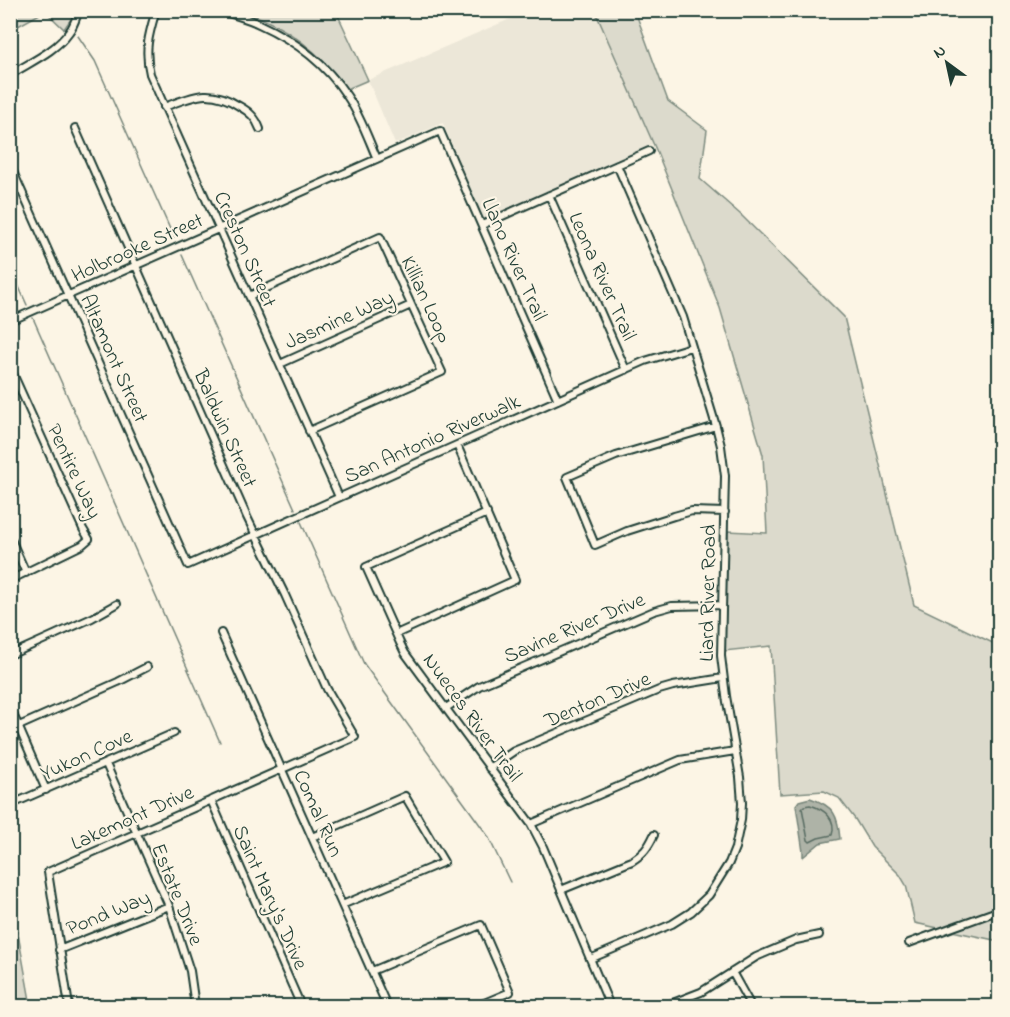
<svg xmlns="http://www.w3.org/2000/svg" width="1010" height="1017" font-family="'Indie Flower',sans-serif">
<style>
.built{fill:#ece7d8}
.green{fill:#dcdacc;stroke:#7e8c80;stroke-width:1.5}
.water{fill:#aeb3a7;stroke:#758479;stroke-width:1.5}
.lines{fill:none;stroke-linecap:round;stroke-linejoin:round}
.shore{stroke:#586c62;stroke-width:1.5}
.stream{stroke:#758479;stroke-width:1.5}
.minor-casing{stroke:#1f3d34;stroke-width:10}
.minor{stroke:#fcf5e5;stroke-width:6}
.labels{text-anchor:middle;stroke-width:4.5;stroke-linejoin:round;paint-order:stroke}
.street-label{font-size:21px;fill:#1f3d34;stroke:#fcf5e5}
</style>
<rect width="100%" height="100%" fill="#fcf5e5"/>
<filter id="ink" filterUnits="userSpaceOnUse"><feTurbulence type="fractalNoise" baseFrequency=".0167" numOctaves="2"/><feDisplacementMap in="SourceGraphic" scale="12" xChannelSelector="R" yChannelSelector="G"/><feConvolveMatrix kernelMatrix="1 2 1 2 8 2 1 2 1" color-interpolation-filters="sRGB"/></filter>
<g filter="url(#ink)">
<path class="built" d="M531,10L595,11L653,144L484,220L443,123L395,144L368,80Z"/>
<path class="green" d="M11,10H75V11L73,16L64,29L45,11L11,30Z
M242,11H336L368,80L347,89C320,52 286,25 242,11Z
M595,11H635L668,101L707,130L700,179L740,214L844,317L914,605L999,646V941L915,923L906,885L900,875L872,847L855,819L839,798L824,791L780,794L771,646L724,651L728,531L767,533L763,455L720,308L657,152Z
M10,895H11L31,1006H11Z"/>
<path class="water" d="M810,798C834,806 838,815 840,839L820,843L803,857V852L796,805L799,801Z"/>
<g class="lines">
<path class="shore" d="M810,805C824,809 837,819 832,835L818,838L810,842L808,840L802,808L804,806Z"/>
<path class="stream" d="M61,10L62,12
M78,36L95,61L174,238
M182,255L295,509
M10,267L27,305
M33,318L220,742
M301,522L364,664L488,836L510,882"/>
<g class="minor-casing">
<path id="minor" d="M156,10C149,34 144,49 150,74L339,497
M220,10C233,15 247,18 259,24C294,40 326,64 347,96C360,115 368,138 377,159
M10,75C30,62 55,52 69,32C74,26 76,18 79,10
M164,107C194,96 210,87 239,106C250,112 256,118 260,129
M10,165L188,565L645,361L691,347
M549,195L626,370
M482,225L649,151
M249,296L380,237L442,372L309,431
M10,321L440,131L558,400
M280,364L411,305
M10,367L83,529L89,539L82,545L10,580
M716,426L616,456L567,477L595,545L627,531L674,516L692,511L725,512
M487,513L366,567L400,643L405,653L531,824L543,847L610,1006
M10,537L26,573
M221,633L387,1006
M396,634L515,580L457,445
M10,655L92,618L117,604
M10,707L46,790
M446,708L479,686L654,611L672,606L722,605
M10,730L118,682L147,667
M106,764L169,906L190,971L195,1006
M489,768L514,751L659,690L673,686L723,678
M211,800L301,1006
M10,805L174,733
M531,824L680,760L735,751
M312,837L405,796L444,862L342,905
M561,890L632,861C643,854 648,848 654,835
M909,943L1000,910
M59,950L169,906
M590,959L672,924L691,912L709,895L729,863L735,848L741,820L742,803L740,777L726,696L721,656L725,476L721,446L716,426L683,317L617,165
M372,971L481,925L510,992L477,1006
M732,972L751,1006
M69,1006L48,872L355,737L327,689L285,595L247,517L75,128
M665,1006L701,992L756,957L796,940L819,935"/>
</g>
<use href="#minor" class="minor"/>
</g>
</g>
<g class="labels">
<g class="street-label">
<text transform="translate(137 247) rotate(-24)" y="7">Holbrooke Street</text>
<text transform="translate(246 249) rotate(66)" y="7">Creston Street</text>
<text transform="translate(515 259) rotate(66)" y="7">Llano River Trail</text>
<text transform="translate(603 276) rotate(66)" y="7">Leona River Trail</text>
<text transform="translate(427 299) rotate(65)" y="7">Killian Loop</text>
<text transform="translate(339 319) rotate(-24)" y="7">Jasmine Way</text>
<text transform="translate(115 358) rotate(66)" y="7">Altamont Street</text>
<text transform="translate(226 428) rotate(66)" y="7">Baldwin Street</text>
<text transform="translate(432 438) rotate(-24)" y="7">San Antonio Riverwalk</text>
<text transform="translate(75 471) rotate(65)" y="7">Pentire Way</text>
<text transform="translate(707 593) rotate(-89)" y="7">Liard River Road</text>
<text transform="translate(574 627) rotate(-23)" y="7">Savine River Drive</text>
<text transform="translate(597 699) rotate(-23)" y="7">Denton Drive</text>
<text transform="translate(473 717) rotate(54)" y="7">Nueces River Trail</text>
<text transform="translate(86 754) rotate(-24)" y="7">Yukon Cove</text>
<text transform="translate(319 813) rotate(66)" y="7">Comal Run</text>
<text transform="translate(132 817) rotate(-24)" y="7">Lakemont Drive</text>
<text transform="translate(178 894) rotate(68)" y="7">Estate Drive</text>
<text transform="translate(271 897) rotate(66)" y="7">Saint Mary's Drive</text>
<text transform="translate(108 912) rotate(-22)" y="7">Pond Way</text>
</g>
</g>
<rect width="1010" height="1017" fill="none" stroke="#fcf5e5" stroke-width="36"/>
<rect x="18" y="18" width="974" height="981" fill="none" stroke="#1f3d34" stroke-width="2" filter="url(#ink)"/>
<g transform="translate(947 63) rotate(327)" stroke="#fcf5e5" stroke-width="4.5" paint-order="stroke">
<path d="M0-4.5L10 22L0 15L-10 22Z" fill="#1f3d34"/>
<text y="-9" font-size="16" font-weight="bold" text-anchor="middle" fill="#1f3d34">N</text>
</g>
</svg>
